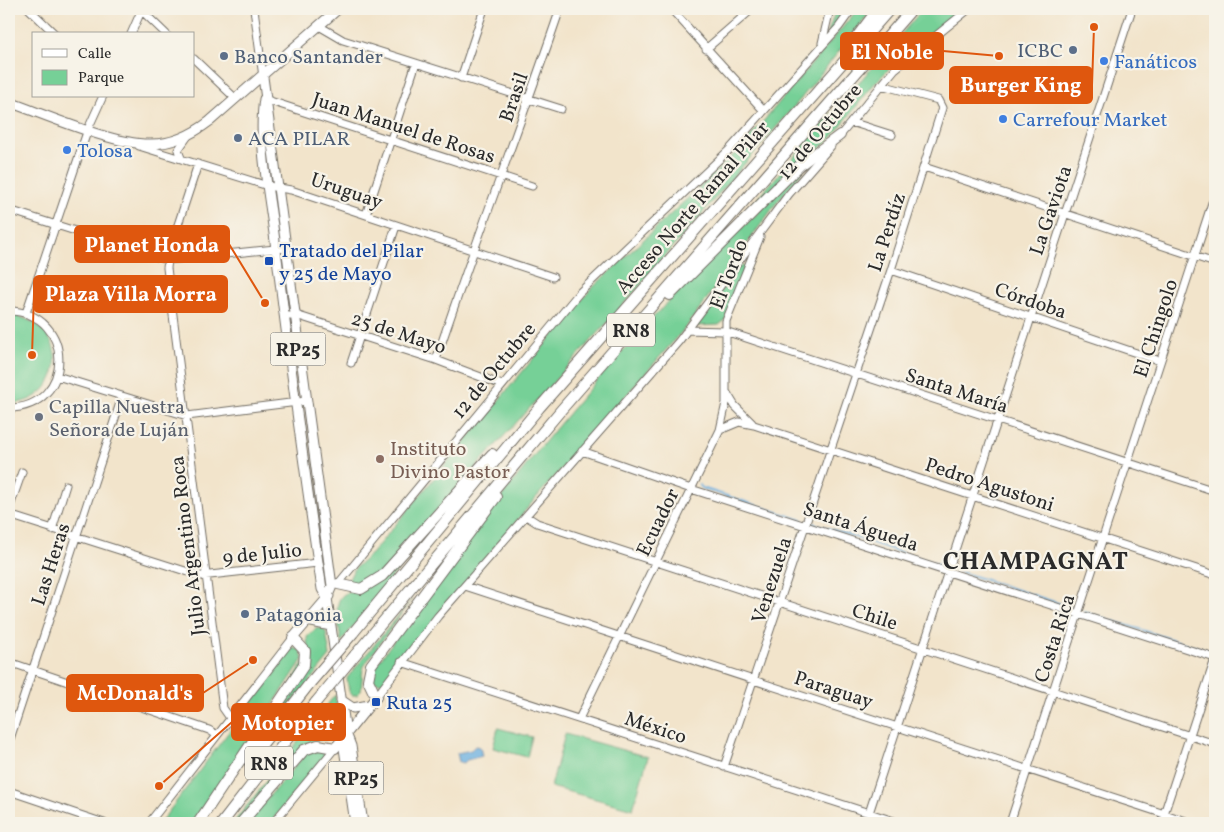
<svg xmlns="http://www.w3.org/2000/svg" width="1224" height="832" font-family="Vollkorn,serif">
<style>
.green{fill:#76d097;stroke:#507e61}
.water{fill:#69afe0;stroke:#4a6d86}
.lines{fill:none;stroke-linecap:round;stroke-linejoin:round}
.stream{stroke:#69afe0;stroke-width:2}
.minor-casing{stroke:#716c63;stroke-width:9}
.major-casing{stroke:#716c63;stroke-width:11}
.highway-casing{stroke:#716c63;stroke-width:12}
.minor{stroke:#fff;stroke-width:7}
.major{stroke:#fff;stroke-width:9}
.highway{stroke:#fff;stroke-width:10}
.highway-bridge-casing{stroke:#716c63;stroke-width:12;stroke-linecap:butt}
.highway-bridge{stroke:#fff;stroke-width:10}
.service-dot{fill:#5c6f8a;stroke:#f7f3e8;stroke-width:2}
.shop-dot{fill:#3f7fe0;stroke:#f7f3e8;stroke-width:2}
.transit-dot{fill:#1a4fb4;stroke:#f7f3e8;stroke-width:2}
.worship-dot{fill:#6b7280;stroke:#f7f3e8;stroke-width:2}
.education-dot{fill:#8d6e63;stroke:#f7f3e8;stroke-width:2}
.labels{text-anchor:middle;stroke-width:4.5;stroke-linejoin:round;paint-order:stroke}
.shield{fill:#f7f3e8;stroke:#686764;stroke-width:1}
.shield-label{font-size:19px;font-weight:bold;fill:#2b2b2b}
.service-label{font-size:20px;fill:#4e5e75;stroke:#f7f3e8;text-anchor:start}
.shop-label{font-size:20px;fill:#366cbe;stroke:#f7f3e8;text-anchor:start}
.street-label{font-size:20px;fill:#2b2b2b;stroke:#f7f3e8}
.transit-label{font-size:20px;fill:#164399;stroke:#f7f3e8;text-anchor:start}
.worship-label{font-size:20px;fill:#5b616d;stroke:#f7f3e8;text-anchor:start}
.education-label{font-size:20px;fill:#785e54;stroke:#f7f3e8;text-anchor:start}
.district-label{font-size:25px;font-weight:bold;letter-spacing:1px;fill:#2b2b2b;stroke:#f7f3e8}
.leader{fill:none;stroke:#df570e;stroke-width:2}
.callout-dot{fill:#df570e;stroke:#f7f3e8;stroke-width:2}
.callout{fill:#df570e;stroke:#df570e;stroke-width:2}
.callout-label{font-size:21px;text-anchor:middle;font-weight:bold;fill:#fff}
</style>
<rect width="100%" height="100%" fill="#f7f3e8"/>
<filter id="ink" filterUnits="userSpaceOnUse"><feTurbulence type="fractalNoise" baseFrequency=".02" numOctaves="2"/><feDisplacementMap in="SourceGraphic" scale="10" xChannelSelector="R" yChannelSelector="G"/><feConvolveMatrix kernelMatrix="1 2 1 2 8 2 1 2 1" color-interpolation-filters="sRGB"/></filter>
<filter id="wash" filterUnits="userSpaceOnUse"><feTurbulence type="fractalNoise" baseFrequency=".0096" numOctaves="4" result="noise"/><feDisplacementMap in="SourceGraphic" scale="20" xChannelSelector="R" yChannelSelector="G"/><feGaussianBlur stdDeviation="1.12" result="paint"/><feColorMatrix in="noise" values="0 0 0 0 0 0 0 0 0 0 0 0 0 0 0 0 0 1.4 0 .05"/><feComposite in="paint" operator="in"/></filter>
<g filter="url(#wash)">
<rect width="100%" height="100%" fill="#f2e4cb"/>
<path class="green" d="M836,9H850L831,33L828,32Z
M858,9H873L799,101L602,329L452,493L386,568L358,587L350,583L349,579L354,569L372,553L591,289L739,150Z
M923,9H963L907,51L875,83L832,137L737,222Z
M802,169L803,171L775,205L687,326L535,499L385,680L381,683L373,681L372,674L374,668C460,549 547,432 647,324C696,271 750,221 802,169Z
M741,265L745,267L725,320L719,325L697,326L696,322Z
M9,315C72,322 70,401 9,404Z
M436,521L341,642C339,621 327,588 360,592Z
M412,599L363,667L361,691L357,695H352L349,691L347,678Z
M322,628L326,632L330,656L249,756L308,655L307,637L315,629Z
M292,648L300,650L303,659L220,786L191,823H160Z
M335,695C337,709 347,737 325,740C317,741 310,741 303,746L238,823H233Z
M498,728L532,737L527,757L493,748Z
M565,734L648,757L633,809L551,787Z
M309,750H324V757L270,823H246Z"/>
<path class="water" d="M475,746L480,747L482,756L467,760L464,763L459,762L457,753L471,750Z"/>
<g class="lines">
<path class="stream" d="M692,475L717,428
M699,484L702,488L802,520
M812,523L945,567
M955,570L1076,609
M1084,612L1212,652"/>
</g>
</g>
<g filter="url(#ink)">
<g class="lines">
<g class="minor-casing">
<path id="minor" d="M29,9L55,34
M140,9L166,34
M254,9L263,77
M671,9L764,111
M319,26L343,40L561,109
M131,34L142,9
M822,43L830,9
M706,49L752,9
M194,59L236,99
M461,78L484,9
M264,99L532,186
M851,122L892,135
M838,138L895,69L969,9
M139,146L268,186L291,190L553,277
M181,158L178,150L188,136
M198,164L169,252L167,268L223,708L230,718
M924,167L1215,263
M9,210L167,260L285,248
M366,215L416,63
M891,270L1160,361
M9,311C76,312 75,408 9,408
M26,313L88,129L103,96
M284,316H299L436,360L502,385
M687,330L725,331L1215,491
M436,360C475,242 520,127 560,9
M351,363L396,226
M57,376L187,416L306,401
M727,393L735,406L752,423
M720,430L739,422L754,425L1215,575
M582,451L691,489L1215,658
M9,509L22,472
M9,515L201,576L318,563
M526,516L537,523L1215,744
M52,530L66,485
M338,584L579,293L729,150L839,27L852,9
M465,586L1192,823
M9,662L209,730L217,735
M401,662L900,823
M376,697L438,616L679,341L789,194L831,146
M579,719L720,430L726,403V321L760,237
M9,742L122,397
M724,767L891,270L942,108L938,100L881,85
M9,791L104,823
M869,813L1132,9
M149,823L293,638
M273,823L335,748
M1010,823L1212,203
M1161,823L1215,659"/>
</g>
<g class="major-casing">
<path id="major" d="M263,77L332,586L327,598
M264,99C257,145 271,202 276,250C290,363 305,476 322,589L327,598L346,733L351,746L363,823
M9,102C46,115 114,145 151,144C174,144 193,134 210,121L338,9
M307,621L331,626
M293,638L329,596
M341,700L353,708L369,705
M345,736L344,748L355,823
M335,748L376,697"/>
</g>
<g class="highway-casing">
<path id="highway" d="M856,38L878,9
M670,295L800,165L840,135
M338,584L361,589L382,576L492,454
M353,633L539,408L890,9
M355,655L561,410L912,9
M376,697L368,680L371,665L496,497
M249,761L310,683
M198,823L304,665L305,651L293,638
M222,823L316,702
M241,823L304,750L318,745L335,748"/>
</g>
<use href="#minor" class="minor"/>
<use href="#major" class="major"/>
<use href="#highway" class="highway"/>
<g class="highway-bridge-casing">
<path id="highway-bridge" d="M310,683L353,633
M316,702L355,655"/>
</g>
<use href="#highway-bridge" class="highway-bridge"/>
</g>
</g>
<g class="service-dot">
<circle cx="1073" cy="50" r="5"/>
<circle cx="224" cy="56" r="5"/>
<circle cx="238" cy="138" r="5"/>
<circle cx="245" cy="614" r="5"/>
</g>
<g class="shop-dot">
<circle cx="1104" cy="61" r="5"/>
<circle cx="1003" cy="119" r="5"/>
<circle cx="67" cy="150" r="5"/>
</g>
<g class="transit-dot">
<rect x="264" y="256" width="10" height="10" rx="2.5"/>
<rect x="371" y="697" width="10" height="10" rx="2.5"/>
</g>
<circle class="worship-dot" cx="39" cy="417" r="5"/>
<circle class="education-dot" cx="380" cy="459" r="5"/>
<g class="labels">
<g class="shield">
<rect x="607" y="313.5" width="48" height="33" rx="4"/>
<rect x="270.5" y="332.5" width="55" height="33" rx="4"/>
<rect x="245" y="746.5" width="48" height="33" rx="4"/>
<rect x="328.5" y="761.5" width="55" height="33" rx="4"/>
</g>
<g class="shield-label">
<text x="631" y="337">RN8</text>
<text x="298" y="356">RP25</text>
<text x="269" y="770">RN8</text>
<text x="356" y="785">RP25</text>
</g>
<g class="service-label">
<text x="1063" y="57" text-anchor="end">ICBC</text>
<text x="234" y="63">Banco Santander</text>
<text x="248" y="145">ACA PILAR</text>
<text x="255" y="621">Patagonia</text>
</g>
<g class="shop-label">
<text x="1114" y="68">Fanáticos</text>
<text x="1013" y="126">Carrefour Market</text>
<text x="77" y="157">Tolosa</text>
</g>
<g class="street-label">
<text transform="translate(513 97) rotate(-71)" y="7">Brasil</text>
<text transform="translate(404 127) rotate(18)" y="7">Juan Manuel de Rosas</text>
<text transform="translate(819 131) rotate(-50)" y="7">12 de Octubre</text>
<text transform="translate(347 190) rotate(19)" y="7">Uruguay</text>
<text transform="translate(692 207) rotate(-49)" y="7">Acceso Norte Ramal Pilar</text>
<text transform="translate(1050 210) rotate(-71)" y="7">La Gaviota</text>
<text transform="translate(886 232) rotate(-72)" y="7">La Perdíz</text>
<text transform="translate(728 274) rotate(-69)" y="7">El Tordo</text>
<text transform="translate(1031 300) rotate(19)" y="7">Córdoba</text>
<text transform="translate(1155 328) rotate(-72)" y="7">El Chingolo</text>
<text transform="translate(399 332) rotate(18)" y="7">25 de Mayo</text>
<text transform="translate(493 370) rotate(-50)" y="7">12 de Octubre</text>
<text transform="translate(957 390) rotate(18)" y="7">Santa María</text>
<text transform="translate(990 484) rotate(18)" y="7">Pedro Agustoni</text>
<text transform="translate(657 522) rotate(-64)" y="7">Ecuador</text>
<text transform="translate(861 526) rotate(18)" y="7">Santa Águeda</text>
<text transform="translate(187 546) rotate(-97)" y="7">Julio Argentino Roca</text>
<text transform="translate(262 553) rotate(-6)" y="7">9 de Julio</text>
<text transform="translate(50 564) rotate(-72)" y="7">Las Heras</text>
<text transform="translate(771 580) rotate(-72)" y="7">Venezuela</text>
<text transform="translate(875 616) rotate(18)" y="7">Chile</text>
<text transform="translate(1054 638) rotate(-72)" y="7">Costa Rica</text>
<text transform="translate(834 689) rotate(18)" y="7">Paraguay</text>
<text transform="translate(656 727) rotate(18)" y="7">México</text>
</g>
<g class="transit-label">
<text x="279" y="257">Tratado del Pilar<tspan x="279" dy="23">y 25 de Mayo</tspan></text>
<text x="386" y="709">Ruta 25</text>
</g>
<g class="worship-label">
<text x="49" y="413">Capilla Nuestra<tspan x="49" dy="23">Señora de Luján</tspan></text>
</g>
<g class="education-label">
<text x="390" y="455">Instituto<tspan x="390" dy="23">Divino Pastor</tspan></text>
</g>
<g class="district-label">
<text x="1036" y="569">CHAMPAGNAT</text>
</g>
</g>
<path class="leader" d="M999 56L943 51M1094 27L1092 85M265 303L229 244M32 355L34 294M253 660L203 693M159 786L232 722"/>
<g class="callout-dot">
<circle cx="999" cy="56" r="5"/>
<circle cx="1094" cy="27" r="5"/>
<circle cx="265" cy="303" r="5"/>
<circle cx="32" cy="355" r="5"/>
<circle cx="253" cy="660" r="5"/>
<circle cx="159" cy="786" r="5"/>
</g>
<g class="callout">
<rect x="841" y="33" width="102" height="36" rx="5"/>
<rect x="950" y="67" width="142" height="36" rx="5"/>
<rect x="75" y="226" width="154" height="36" rx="5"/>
<rect x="34" y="276" width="193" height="36" rx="5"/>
<rect x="67" y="675" width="136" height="36" rx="5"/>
<rect x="232" y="704" width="113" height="36" rx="5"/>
</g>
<g class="callout-label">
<text x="892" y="59">El Noble</text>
<text x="1021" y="92">Burger King</text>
<text x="152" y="252">Planet Honda</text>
<text x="131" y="301">Plaza Villa Morra</text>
<text x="135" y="700">McDonald's</text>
<text x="288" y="730">Motopier</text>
</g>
<rect width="1224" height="832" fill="none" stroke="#f7f3e8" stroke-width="30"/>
<rect x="32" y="32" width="162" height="65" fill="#f7f3e8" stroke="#a5a39c"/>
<rect x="42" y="49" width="25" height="8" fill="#ffffff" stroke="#a5a39c"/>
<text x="78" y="58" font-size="15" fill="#2b2b2b">Calle</text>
<rect x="42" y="70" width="25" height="15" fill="#76d097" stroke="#a5a39c"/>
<text x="78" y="82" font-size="15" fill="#2b2b2b">Parque</text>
</svg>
